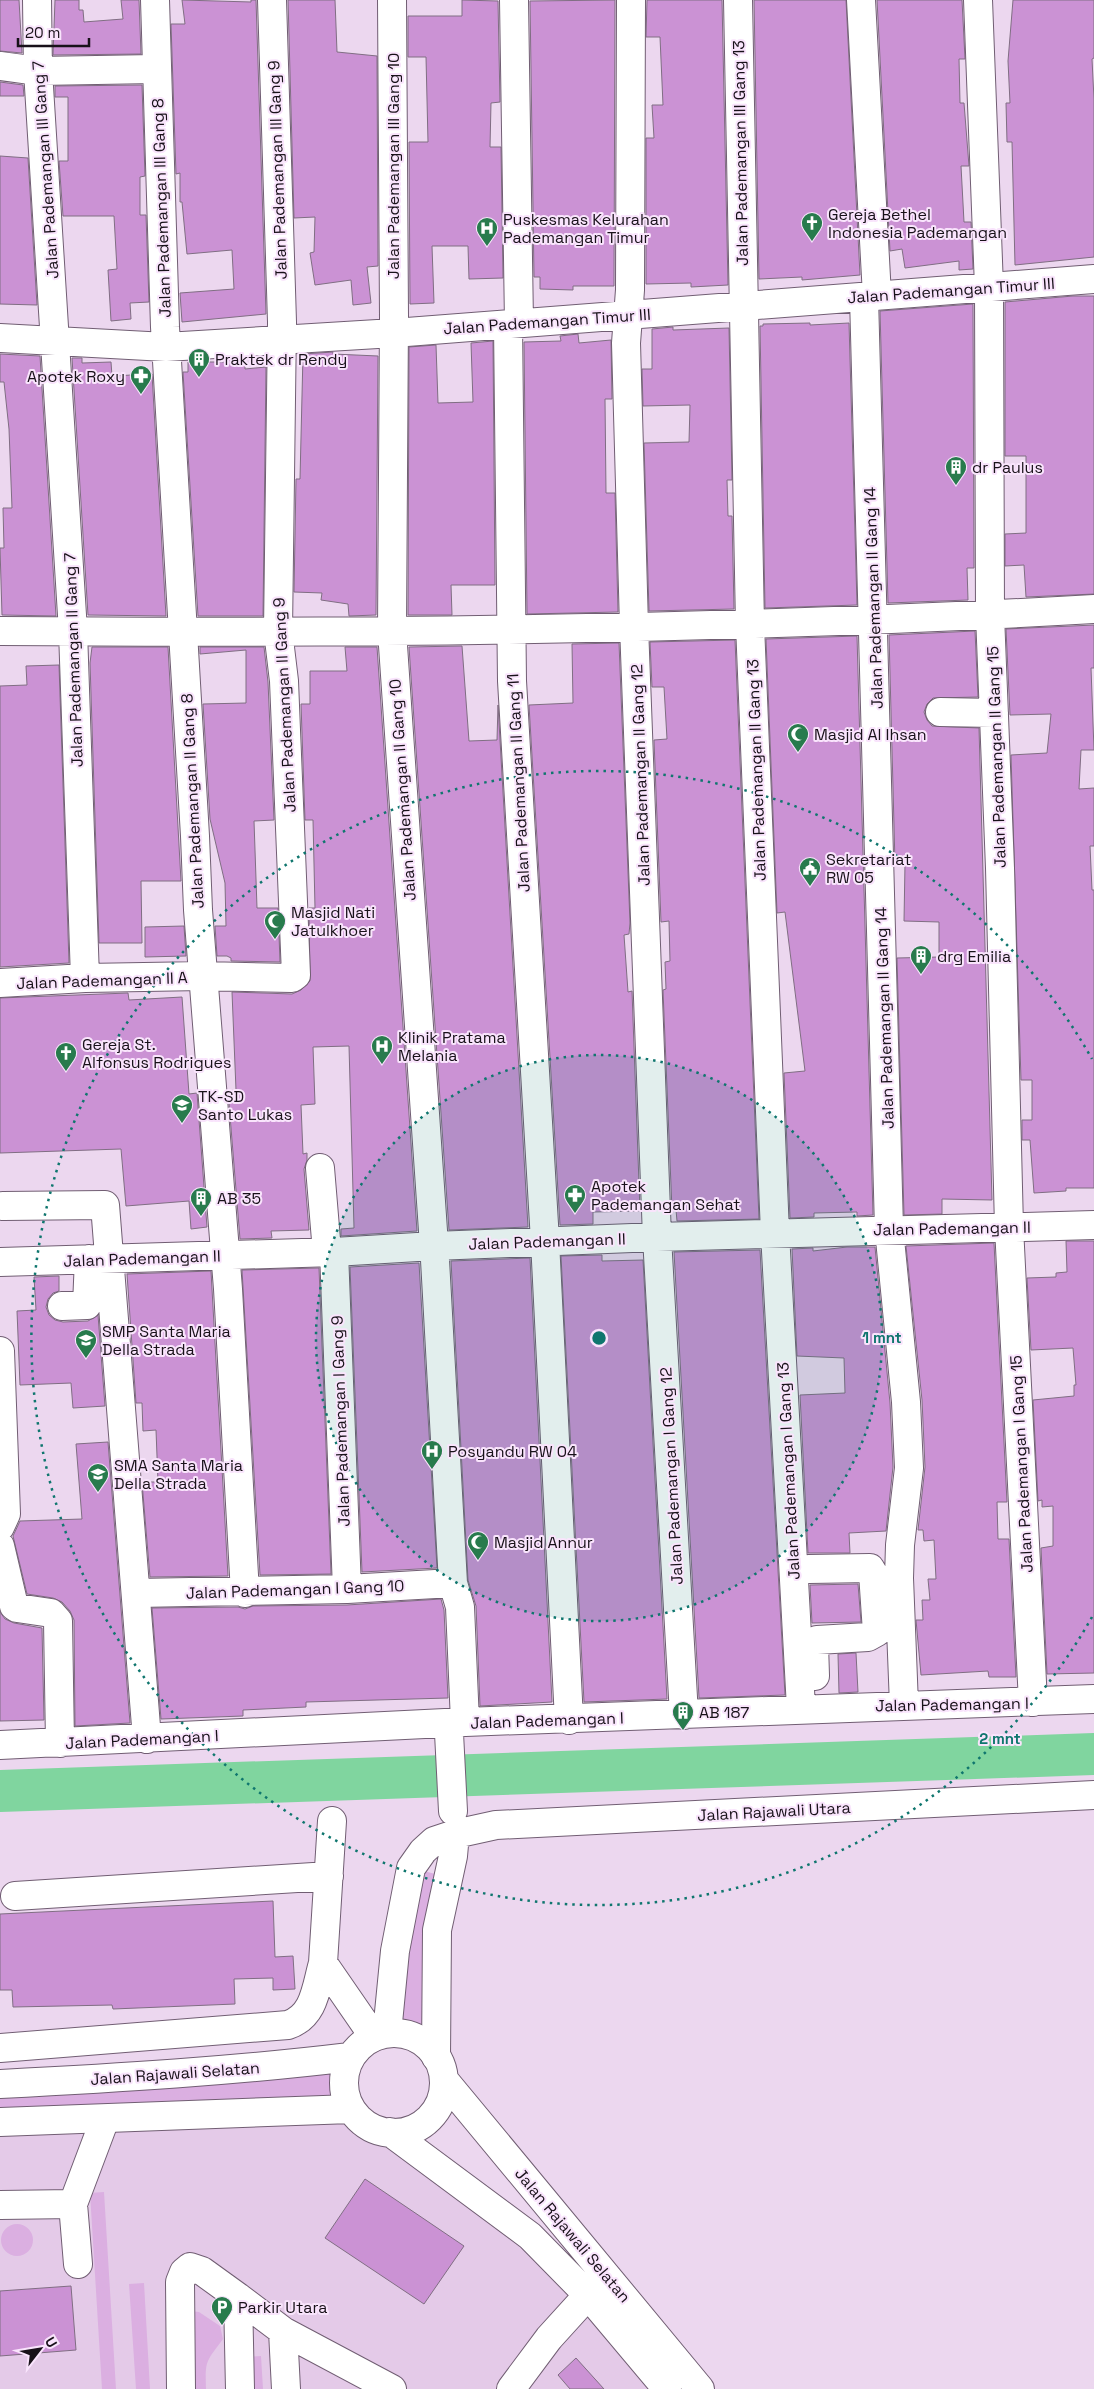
<svg xmlns="http://www.w3.org/2000/svg" width="1094" height="2389" font-family="'Space Grotesk',sans-serif">
<style>
.built{fill:#e4cae8}
.green{fill:#dbafe1}
.lines{fill:none;stroke-linecap:round;stroke-linejoin:round}
.river{stroke:#80d59f;stroke-width:42}
.building{fill:#cb92d4;stroke:#806e83}
.minor-casing{stroke:#715e73;stroke-width:30}
.major-casing{stroke:#715e73;stroke-width:30}
.minor{stroke:#fff;stroke-width:28}
.major{stroke:#fff;stroke-width:28}
.ring{fill:none;stroke:#0f766e;stroke-width:2.5;stroke-dasharray:2.5 5}
.labels{text-anchor:middle;stroke-width:4;stroke-linejoin:round;paint-order:stroke}
.street-label{font-size:16px;fill:#181119;stroke:#f9e4fc}
.poi-label{font-size:16px;fill:#181119;stroke:#f9e4fc;text-anchor:start}
.centre{fill:#0f766e;stroke:#f9e4fc;stroke-width:2.5}
.ring-label{font-size:15px;text-anchor:middle;font-weight:bold;fill:#0f766e;stroke:#f9e4fc;stroke-width:4;stroke-linejoin:round;paint-order:stroke}
</style>
<rect width="100%" height="100%" fill="#ecd7ef"/>
<path class="built" d="M355,2111L371,2126L390,2132L530,2236L667,2389H0V2122Z"/>
<path class="green" d="M411,1868L448,1877L436,2057L413,2037L387,2033Z
M352,2059L346,2078L348,2096L0,2123V2082Z
M104,2192L116,2389H102L90,2193Z
M1 2240a16 16 0 1 1 32 0a16 16 0 1 1-32 0Z
M144,2283L150,2389H136L129,2284Z
M190,2311L199,2312L220,2326L223,2339C206,2362 205,2360 206,2389H191Z
M261,2356L263,2389H249L247,2357Z"/>
<g class="lines">
<path class="river" d="M0,1791L1094,1754"/>
</g>
<path class="building" d="M0,0H19L22,53L0,51Z
M55,0H79V10H83L84,22L123,19L121,0H139L141,54L53,55Z
M182,0L251,2V0H256L266,314L182,322L180,293L234,289L232,250L187,254L182,202H180V173L176,174L171,24H185Z
M288,0H335L337,52L377,56L378,266L367,267L371,303L353,305L351,280L315,285L310,253L314,252L315,217L294,218Z
M462,0L498,1L500,102L491,103L490,147H501L503,278L469,279L468,246H432L434,303L410,304L409,142H428L426,57H408V16H462Z
M615,0L614,286H573V290L540,289V277H534L530,1Z
M647,0H722L728,285L691,287V283L646,284V138H654L652,105H663L660,37H646Z
M754,0H846L860,275L802,280V277L759,279Z
M877,0H962L965,59H959L960,103H964L969,166H961L964,222H971L973,269L959,270V261L905,268L902,249L890,251Z
M1013,0H1094V58L1092,59L1094,99V257L1015,265L1012,142H1007L1006,103H1010L1008,61Z
M0,82L23,85L24,96H0Z
M142,85L145,176L140,177V215H146L149,302L130,303L131,319L111,321L108,270L117,269L114,216H63L59,161H68V97H55V86Z
M0,156L28,158L37,305L0,304Z
M1073,296H1094V594L1026,597L1024,565L1005,566V534L1026,533V456H1005V302Z
M973,304L974,568H967L968,600L888,603L880,311Z
M810,323V325L849,323L857,605L765,608L760,326H763V324Z
M673,327V330L729,328L732,480H727L728,516H732L734,609L649,611L644,443L689,442L690,405L643,406L642,369H652V329Z
M578,334L579,343L611,340L612,399H605L606,493H615L618,612L527,614L524,342L561,341L560,336Z
M493,341L495,585H451L452,615H408L409,347L436,345L438,403L473,402L471,343Z
M333,352V354L378,356L376,615L349,616L348,604L321,600L322,593L294,592L296,479H300L303,354Z
M0,354L40,356L56,616L2,615L0,548H4L3,508H12L9,429L4,382H0Z
M72,358H82V363L111,362L112,376L152,374L166,616L88,615Z
M235,358H245V369L266,367L263,616H198L183,372H188V362H227V359Z
M1094,625V668H1091L1094,750H1081L1079,789L1094,788V846H1090L1092,890H1094V1188H1066V1191L1034,1193L1030,1140H1022V1120H1032V1080H1021L1011,755L1047,753L1051,714L1010,715L1006,629Z
M975,631L978,697L933,698L927,704L924,712L927,720L932,726L979,728L992,1200L942,1199V1214L904,1215L897,958L939,957V922L904,921L905,864H895L889,635Z
M857,636L873,1215L857,1216V1212L814,1213V1217L790,1218L784,1073L805,1071L785,912L777,913L766,639Z
M735,640L759,1219L677,1221L676,1210H672L663,990L666,989L665,962L670,961L669,921L661,922L654,740L667,739L664,687H652L650,642Z
M619,643L630,923L629,934L624,935L628,992L632,991L640,1211L593,1212V1224L560,1225L529,705L573,703L572,644Z
M462,646L469,741L497,740L498,705L528,1227L449,1230L409,647Z
M92,647H168L181,881H141L142,943H99L90,663Z
M200,647H264L268,682L274,820L254,821L257,908H278L280,962L231,961V958L227,956H217L215,926H226L225,883L210,819L203,704L246,703V650L200,654Z
M345,647H377L417,1231L341,1236V1229L354,1228L349,1046L313,1047L315,1104L301,1105L303,1154L307,1153V1160L304,1169L309,1230L271,1231L272,1238L240,1239L228,1091L236,1090L232,992L292,994L301,990L310,981L309,908H315L313,820H305L301,704H310V671H347Z
M59,665L69,963L0,967V686L27,685L26,666Z
M184,926L186,956L145,957V927Z
M128,993L129,1000L182,997L189,1094L197,1093L207,1227L191,1229L189,1201L126,1206L121,1149L0,1153V998Z
M1066,1241H1094V1673L1047,1674L1041,1548L1053,1546V1506L1042,1507V1500L1038,1501L1033,1400L1074,1396V1385H1076L1073,1348L1031,1350L1027,1278L1056,1277V1273L1067,1272Z
M994,1243L1007,1502H997L998,1539H1009L1016,1677H989L988,1671L921,1675L916,1620H923L922,1600H930L928,1579H936L934,1540L924,1541L923,1530H918L925,1467L922,1400L906,1246Z
M847,1247H875L890,1403L893,1467L886,1531L849,1533L850,1553H808L800,1395L845,1393L844,1358L797,1356L792,1249L813,1248V1251Z
M760,1250L785,1695L699,1698L674,1252Z
M602,1255V1261L643,1260L667,1699L584,1702L561,1256Z
M530,1258L552,1702L480,1706L476,1606L468,1580L451,1261Z
M419,1263L437,1568L362,1572L350,1267Z
M319,1268L331,1574L260,1575L242,1270Z
M211,1271L228,1576L150,1577L142,1482H158L156,1430L143,1431L142,1403H136L127,1274Z
M59,1276V1291L53,1293L48,1299L46,1307L49,1315L55,1320L63,1322L88,1321L98,1315L105,1406L73,1408L71,1383L20,1385L17,1311L36,1310L34,1277Z
M108,1442L130,1723L75,1726L74,1620L70,1611L62,1602L53,1598L27,1594L13,1536L20,1521L82,1519L76,1444Z
M858,1584L861,1622L812,1623L810,1585Z
M441,1599L444,1610L448,1698L306,1702V1707L243,1710V1716L161,1719L152,1608L238,1607L245,1609L253,1606L347,1605Z
M0,1612L5,1619L14,1623L42,1628L44,1720L0,1721Z
M856,1653L858,1692L839,1693L838,1654Z
M273,1901L275,1957L293,1956L295,1989L273,1990V1978L234,1979L235,2004L113,2009L112,2005L13,2007L12,1990H0V1914Z
M365,2179L464,2246L424,2304L325,2238Z
M71,2286L76,2350L0,2356V2291Z
M576,2358L604,2389H570L558,2375Z"/>
<g class="lines">
<g class="minor-casing">
<path id="minor" d="M37,0L38,71L73,631L85,978
M155,0L165,327L195,836L198,910L228,1289L245,1593
M392,0L394,317L392,631L435,1260L453,1583L460,1607L465,1722
M514,0L519,323
M631,0L630,290L626,343L634,626L657,1237L684,1715
M738,0L750,625L775,1233L801,1708
M861,0L877,296
M978,0L989,287L990,615L1000,868L1009,1227L1033,1702
M0,66L38,71L155,69
M864,297L889,1229L906,1402L909,1468L900,1545L899,1578L904,1705
M508,324L512,681L545,1241L569,1720
M0,338L166,347L394,333L1094,279
M0,631C365,634 730,630 1094,609
M940,712L994,713
M0,983L85,978L203,976L292,978L296,975L284,681L278,631L282,322L272,0
M320,1168L327,1252
M3,1206L105,1205L147,1739
M334,1252L347,1589
M0,1262L334,1252L434,1246L657,1237L1094,1225
M62,1306L87,1305L89,1259
M0,1351L6,1514L0,1527
M0,1546L14,1606L17,1608L51,1613L58,1621L60,1743
M809,1569L870,1568L873,1573L877,1632L868,1637L817,1640L814,1644L815,1676
M137,1593L347,1589L453,1583
M449,1733L453,1811
M0,1745L465,1722L1094,1699
M15,1896L329,1876
M323,1963L332,1821
M387,2033L395,1951L411,1868L423,1851L434,1841L455,1834L496,1825L1094,1795
M0,2048L288,2025C315,2016 316,1987 323,1963L374,2037
M436,2057L437,1930L453,1856L455,1834
M0,2205L73,2204
M78,2264L73,2204L105,2119
M238,2297L283,2331L286,2389
M283,2331L392,2389
M181,2389L180,2282L184,2272L190,2267L202,2271L238,2297L240,2389
M511,2389L549,2338L588,2295"/>
</g>
<g class="major-casing">
<path id="major" d="M344 2083a50 50 0 1 1 100 0a50 50 0 1 1-100 0Z
M445,2081L700,2389
M0,2084C117,2078 234,2071 350,2057
M0,2122L351,2109
M390,2132L530,2236L588,2295L667,2389"/>
</g>
<use href="#minor" class="minor"/>
<use href="#major" class="major"/>
</g>
<circle cx="599" cy="1338" r="283" fill="#0f766e" fill-opacity=".12"/>
<g class="ring">
<circle cx="599" cy="1338" r="283"/>
<path d="M1092 1617A567 567 0 1 1 1092 1059"/>
</g>
<defs>
<g id="church-pin" transform="scale(1.125)"><path d="M0 17L-7.5 6A9.5 9.5 0 1 1 7.5 6Z" fill="#287b4d" stroke="#f9e4fc"/><path d="M-1.2-6h2.4v3.5h3.3v2.4h-3.3V6h-2.4V-.1h-3.3v-2.4h3.3Z" fill="#fff"/></g>
<g id="hospital-pin" transform="scale(1.125)"><path d="M0 17L-7.5 6A9.5 9.5 0 1 1 7.5 6Z" fill="#287b4d" stroke="#f9e4fc"/><path d="M-5-5h3v3.5h4V-5h3V5h-3V1.5h-4V5h-3Z" fill="#fff"/></g>
<g id="building-pin" transform="scale(1.125)"><path d="M0 17L-7.5 6A9.5 9.5 0 1 1 7.5 6Z" fill="#287b4d" stroke="#f9e4fc"/><path d="M-4-6H4V6H1V3H-1V6H-4ZM-2.5-4.3h1.7v1.8h-1.7ZM.8-4.3h1.7v1.8H.8ZM-2.5-1h1.7V.8h-1.7ZM.8-1h1.7V.8H.8Z" fill="#fff"/></g>
<g id="pharmacy-pin" transform="scale(1.125)"><path d="M0 17L-7.5 6A9.5 9.5 0 1 1 7.5 6Z" fill="#287b4d" stroke="#f9e4fc"/><path d="M-2-6h4v4h4v4h-4v4h-4v-4h-4v-4h4Z" fill="#fff"/></g>
<g id="mosque-pin" transform="scale(1.125)"><path d="M0 17L-7.5 6A9.5 9.5 0 1 1 7.5 6Z" fill="#287b4d" stroke="#f9e4fc"/><path d="M3.5-4.9A6 6 0 1 0 3.5 4.9A5 5 0 1 1 3.5-4.9Z" fill="#fff"/></g>
<g id="civic-pin" transform="scale(1.125)"><path d="M0 17L-7.5 6A9.5 9.5 0 1 1 7.5 6Z" fill="#287b4d" stroke="#f9e4fc"/><path d="M-.6-6.5H3V-4.5H.6V-3L4-1V1h2V6H-6V1h2V-1L-.6-3ZM-1.2 2.5V6h2.4V2.5Z" fill="#fff"/></g>
<g id="school-pin" transform="scale(1.125)"><path d="M0 17L-7.5 6A9.5 9.5 0 1 1 7.5 6Z" fill="#287b4d" stroke="#f9e4fc"/><path d="M0-5L7-2L0 1L-7-2ZM-4 1L0 2.5L4 1V4Q0 6-4 4Z" fill="#fff"/></g>
<g id="parking-pin" transform="scale(1.125)"><path d="M0 17L-7.5 6A9.5 9.5 0 1 1 7.5 6Z" fill="#287b4d" stroke="#f9e4fc"/><path d="M-3.5-5.5H1a3.5 3.5 0 0 1 0 7H-1V5.5H-3.5ZM-1-3.4V-.6H.8a1.4 1.4 0 0 0 0-2.8Z" fill="#fff"/></g>
</defs>
<g fill-rule="evenodd">
<use href="#church-pin" x="812" y="223"/>
<use href="#hospital-pin" x="487" y="228"/>
<use href="#building-pin" x="199" y="359"/>
<use href="#pharmacy-pin" x="141" y="376"/>
<use href="#building-pin" x="956" y="467"/>
<use href="#mosque-pin" x="798" y="734"/>
<use href="#civic-pin" x="810" y="868"/>
<use href="#mosque-pin" x="275" y="921"/>
<use href="#building-pin" x="921" y="956"/>
<use href="#hospital-pin" x="382" y="1046"/>
<use href="#church-pin" x="66" y="1053"/>
<use href="#school-pin" x="182" y="1105"/>
<use href="#pharmacy-pin" x="575" y="1195"/>
<use href="#building-pin" x="201" y="1198"/>
<use href="#school-pin" x="86" y="1340"/>
<use href="#hospital-pin" x="432" y="1451"/>
<use href="#school-pin" x="98" y="1474"/>
<use href="#mosque-pin" x="478" y="1542"/>
<use href="#building-pin" x="683" y="1712"/>
<use href="#parking-pin" x="222" y="2307"/>
</g>
<g class="labels">
<g class="street-label">
<text transform="translate(740 153) rotate(-91)" y="6">Jalan Pademangan III Gang 13</text>
<text transform="translate(393 166) rotate(-90)" y="6">Jalan Pademangan III Gang 10</text>
<text transform="translate(45 170) rotate(-94)" y="6">Jalan Pademangan III Gang 7</text>
<text transform="translate(277 170) rotate(-92)" y="6">Jalan Pademangan III Gang 9</text>
<text transform="translate(161 208) rotate(-92)" y="6">Jalan Pademangan III Gang 8</text>
<text transform="translate(951 290) rotate(-4)" y="6">Jalan Pademangan Timur III</text>
<text transform="translate(547 321) rotate(-4)" y="6">Jalan Pademangan Timur III</text>
<text transform="translate(873 598) rotate(-92)" y="6">Jalan Pademangan II Gang 14</text>
<text transform="translate(73 660) rotate(-92)" y="6">Jalan Pademangan II Gang 7</text>
<text transform="translate(284 705) rotate(-93)" y="6">Jalan Pademangan II Gang 9</text>
<text transform="translate(996 757) rotate(-92)" y="6">Jalan Pademangan II Gang 15</text>
<text transform="translate(756 770) rotate(-92)" y="6">Jalan Pademangan II Gang 13</text>
<text transform="translate(640 775) rotate(-92)" y="6">Jalan Pademangan II Gang 12</text>
<text transform="translate(518 783) rotate(-93)" y="6">Jalan Pademangan II Gang 11</text>
<text transform="translate(402 790) rotate(-94)" y="6">Jalan Pademangan II Gang 10</text>
<text transform="translate(192 801) rotate(-93)" y="6">Jalan Pademangan II Gang 8</text>
<text transform="translate(102 980) rotate(-2)" y="6">Jalan Pademangan II A</text>
<text transform="translate(884 1018) rotate(-92)" y="6">Jalan Pademangan II Gang 14</text>
<text transform="translate(952 1228) rotate(-1)" y="6">Jalan Pademangan II</text>
<text transform="translate(547 1241) rotate(-2)" y="6">Jalan Pademangan II</text>
<text transform="translate(142 1258) rotate(-2)" y="6">Jalan Pademangan II</text>
<text transform="translate(340 1421) rotate(-92)" y="6">Jalan Pademangan I Gang 9</text>
<text transform="translate(1021 1464) rotate(-93)" y="6">Jalan Pademangan I Gang 15</text>
<text transform="translate(788 1471) rotate(-93)" y="6">Jalan Pademangan I Gang 13</text>
<text transform="translate(671 1476) rotate(-93)" y="6">Jalan Pademangan I Gang 12</text>
<text transform="translate(295 1589) rotate(-2)" y="6">Jalan Pademangan I Gang 10</text>
<text transform="translate(952 1704) rotate(-1)" y="6">Jalan Pademangan I</text>
<text transform="translate(547 1720) rotate(-2)" y="6">Jalan Pademangan I</text>
<text transform="translate(142 1739) rotate(-3)" y="6">Jalan Pademangan I</text>
<text transform="translate(774 1811) rotate(-3)" y="6">Jalan Rajawali Utara</text>
<text transform="translate(175 2073) rotate(-4)" y="6">Jalan Rajawali Selatan</text>
<text transform="translate(573 2235) rotate(50)" y="6">Jalan Rajawali Selatan</text>
</g>
<g class="poi-label">
<text x="828" y="220">Gereja Bethel<tspan x="828" dy="18">Indonesia Pademangan</tspan></text>
<text x="503" y="225">Puskesmas Kelurahan<tspan x="503" dy="18">Pademangan Timur</tspan></text>
<text x="215" y="365">Praktek dr Rendy</text>
<text x="125" y="382" text-anchor="end">Apotek Roxy</text>
<text x="972" y="473">dr Paulus</text>
<text x="814" y="740">Masjid Al Ihsan</text>
<text x="826" y="865">Sekretariat<tspan x="826" dy="18">RW 05</tspan></text>
<text x="291" y="918">Masjid Nati<tspan x="291" dy="18">Jatulkhoer</tspan></text>
<text x="937" y="962">drg Emilia</text>
<text x="398" y="1043">Klinik Pratama<tspan x="398" dy="18">Melania</tspan></text>
<text x="82" y="1050">Gereja St.<tspan x="82" dy="18">Alfonsus Rodrigues</tspan></text>
<text x="198" y="1102">TK-SD<tspan x="198" dy="18">Santo Lukas</tspan></text>
<text x="591" y="1192">Apotek<tspan x="591" dy="18">Pademangan Sehat</tspan></text>
<text x="217" y="1204">AB 35</text>
<text x="102" y="1337">SMP Santa Maria<tspan x="102" dy="18">Della Strada</tspan></text>
<text x="448" y="1457">Posyandu RW 04</text>
<text x="114" y="1471">SMA Santa Maria<tspan x="114" dy="18">Della Strada</tspan></text>
<text x="494" y="1548">Masjid Annur</text>
<text x="699" y="1718">AB 187</text>
<text x="238" y="2313">Parkir Utara</text>
</g>
</g>
<circle cx="599" cy="1338" r="8" class="centre"/>
<g class="ring-label">
<text x="882" y="1343">1 mnt</text>
<text x="1000" y="1744">2 mnt</text>
</g>
<g transform="translate(40 2349) rotate(59)" stroke="#f9e4fc" stroke-width="4" paint-order="stroke">
<path d="M0-4L9 19L0 12L-9 19Z" fill="#181119"/>
<text y="-8" font-size="14" font-weight="bold" text-anchor="middle" fill="#181119">U</text>
</g>
<path d="M18 38v8h71v-8" fill="none" stroke="#181119" stroke-width="2.5"/>
<text x="25" y="38" font-size="15" fill="#181119" stroke="#f9e4fc" stroke-width="4" paint-order="stroke">20 m</text>
</svg>
